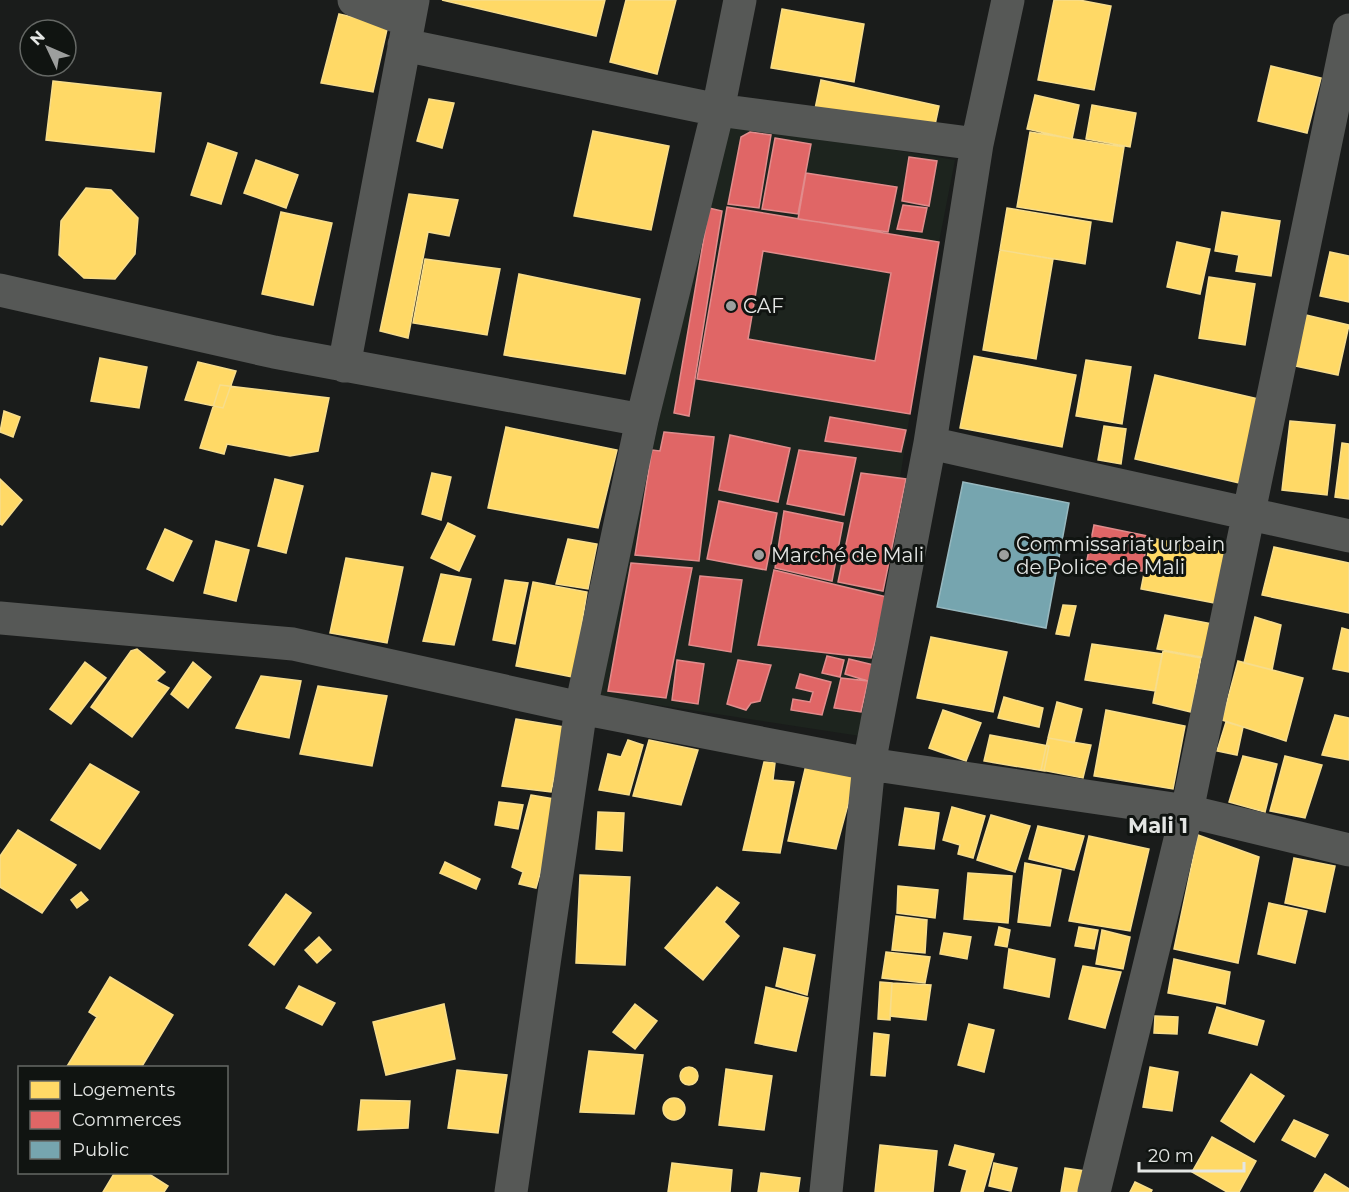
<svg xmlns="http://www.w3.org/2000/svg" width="1349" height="1192" font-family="Montserrat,sans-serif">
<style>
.built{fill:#1d241e}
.homes{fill:#ffd966;stroke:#f7dd8c;stroke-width:1.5}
.shops{fill:#e06666;stroke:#e18c8c;stroke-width:1.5;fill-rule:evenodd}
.public{fill:#76a5af;stroke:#97b8bf;stroke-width:1.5}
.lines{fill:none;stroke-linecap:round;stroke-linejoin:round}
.street{stroke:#565856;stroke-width:33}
.poi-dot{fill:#9d9f9e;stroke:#101411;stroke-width:2}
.labels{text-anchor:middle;stroke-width:6;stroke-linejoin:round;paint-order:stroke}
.poi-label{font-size:20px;fill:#e4e6e4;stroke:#101411;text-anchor:start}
.neighbourhood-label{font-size:21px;font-weight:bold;fill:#e4e6e4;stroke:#101411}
</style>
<rect width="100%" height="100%" fill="#1a1c1b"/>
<path class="built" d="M724,122L955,160L939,242L910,414L860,736L599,696Z"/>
<path class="homes" d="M442,0H605L596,36Z
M626,0H676L657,74L610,62Z
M1054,0H1079L1111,6L1094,90L1038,80Z
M782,9L864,24L854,82L771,68Z
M339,14L388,25L373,92L321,83Z
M1271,66L1321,78L1307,133L1258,121Z
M821,80L939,106L933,134L815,109Z
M53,81L161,93L154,152L46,140Z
M1035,95L1079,105L1072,139L1027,129Z
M429,99L454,103L442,148L417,141Z
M1092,105L1136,113L1130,147L1086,139Z
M593,131L669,146L651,230L574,216Z
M1030,132L1124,147L1112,222L1017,207Z
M208,143L237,153L221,204L191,195Z
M256,160L298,175L286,208L244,193Z
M86,188L111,190L138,218L135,254L115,279L84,278L59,255L61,221Z
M409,194L458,200L449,236L428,232L408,338L380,331Z
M1007,208L1091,222L1085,264L1000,250Z
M281,212L332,223L313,305L262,294Z
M1222,212L1280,221L1271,276L1236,271L1239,255L1215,251Z
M1177,242L1210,249L1200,294L1167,287Z
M1000,250L1053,259L1036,359L983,350Z
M1330,252L1349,256V302L1320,296Z
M425,259L500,269L487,335L413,323Z
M519,274L640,299L625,374L504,355Z
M1209,277L1255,284L1245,345L1199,338Z
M1306,315L1349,325L1338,375L1295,366Z
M974,356L1076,375L1062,447L960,428Z
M100,358L147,367L139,408L91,401Z
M1086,360L1131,367L1122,424L1076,416Z
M198,362L236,371L223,408L185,400Z
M1155,375L1263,400L1244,484L1135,459Z
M220,385L329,398L318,451L290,456L227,444L224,454L200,448Z
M4,411L20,417L13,437L0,432Z
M1290,421L1335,425L1327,495L1282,490Z
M1104,426L1126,429L1121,464L1098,460Z
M506,427L617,450L598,528L488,508Z
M1342,443L1349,444V499L1335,497Z
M432,473L451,477L441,520L422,514Z
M0,479L22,500L2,525L0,524Z
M275,479L303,486L286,553L258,546Z
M448,523L475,536L459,571L431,558Z
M165,529L192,541L173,581L147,569Z
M1151,538L1229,553L1220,604L1141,589Z
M568,539L597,544L588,589L556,584Z
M216,541L249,550L236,601L204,593Z
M1274,547L1349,563V613L1262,595Z
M346,558L403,567L387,643L330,633Z
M441,574L471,579L454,645L423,641Z
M505,580L528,583L515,644L493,640Z
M533,582L587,592L573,677L516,666Z
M1063,605L1076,606L1069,636L1056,634Z
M1165,615L1213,624L1207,658L1157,649Z
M1255,617L1281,625L1272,670L1244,663Z
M1342,628L1349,630V672L1333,669Z
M931,637L1007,652L993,712L917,698Z
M1092,644L1162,654L1155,691L1085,680Z
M137,649L165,672L156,681L169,688L132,737L91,707L131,651Z
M1163,651L1201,658L1191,712L1153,703Z
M1238,661L1303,678L1286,741L1222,720Z
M85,662L106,678L71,724L50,709Z
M193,662L211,677L188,708L171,694Z
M261,676L301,681L289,738L236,728Z
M318,686L387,696L372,766L300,754Z
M1004,697L1043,708L1039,727L998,718Z
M1057,702L1082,709L1074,743L1048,738Z
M943,710L981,723L966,761L929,748Z
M1106,710L1185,726L1173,789L1094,776Z
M1335,715L1349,718V760L1322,755Z
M516,719L565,727L551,792L502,786Z
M1226,722L1243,727L1237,755L1217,751Z
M990,735L1049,746L1044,771L984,761Z
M1048,738L1091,745L1083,778L1041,770Z
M628,740L643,745L629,795L599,790L608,754L621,757Z
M649,740L698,750L681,805L633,796Z
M1243,756L1277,764L1265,812L1229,802Z
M1285,756L1322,765L1305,818L1270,811Z
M764,762L775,763L773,780L794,782L780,853L743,850Z
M90,764L139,792L100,849L51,820Z
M806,765L856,775L836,849L788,841Z
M531,795L561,800L536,888L519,884L523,872L512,867Z
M499,802L523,805L518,829L495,825Z
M952,807L985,816L973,858L958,854L960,845L943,840Z
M905,808L939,813L934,849L899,845Z
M598,812L624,813L622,851L596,849Z
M991,815L1030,826L1015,872L977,860Z
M1038,826L1084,836L1074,870L1029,859Z
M18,830L76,865L42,913L0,887V856Z
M1198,835L1259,857L1238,963L1174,949Z
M1089,836L1149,849L1130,931L1069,921Z
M1294,858L1335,866L1325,912L1285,903Z
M445,862L480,879L476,889L440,873Z
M1025,863L1061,870L1050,926L1018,922Z
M968,873L1012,876L1008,923L964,919Z
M580,875L630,877L625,965L576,963Z
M898,886L938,890L935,918L897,913Z
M717,887L739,903L724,922L739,936L703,980L665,948Z
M81,892L88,900L77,908L71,900Z
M286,894L311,913L274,965L249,945Z
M1269,903L1307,911L1295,963L1258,954Z
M896,916L927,920L925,953L892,950Z
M999,927L1010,930L1007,947L995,945Z
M1079,927L1098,930L1094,949L1075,946Z
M1102,930L1130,937L1123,969L1096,964Z
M944,933L971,937L967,959L940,954Z
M319,937L331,950L317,963L305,950Z
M784,948L815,955L807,995L776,986Z
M1009,949L1055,959L1049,997L1004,988Z
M886,952L930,957L925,983L882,978Z
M1174,959L1230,972L1225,1004L1168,993Z
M1083,966L1121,972L1105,1028L1069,1019Z
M110,977L173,1015L141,1068H66L97,1017L89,1012Z
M880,982L892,983L890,1020L878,1019Z
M892,983L931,985L926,1020L890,1016Z
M299,986L335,1003L322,1025L286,1008Z
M766,987L808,998L796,1051L755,1043Z
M444,1004L455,1059L386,1075L373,1022Z
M635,1004L657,1021L635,1049L613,1032Z
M1217,1007L1264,1021L1257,1045L1209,1033Z
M1155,1016L1178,1017L1177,1034L1154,1033Z
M969,1024L994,1030L984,1072L958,1065Z
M874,1033L889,1035L885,1076L871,1075Z
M589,1051L643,1055L634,1114L580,1112Z
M1150,1067L1178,1072L1172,1111L1143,1107Z
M680 1076a9 9 0 1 1 18 0a9 9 0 1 1-18 0Z
M726,1069L772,1076L764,1130L719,1125Z
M457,1070L507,1075L498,1133L448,1128Z
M1251,1074L1284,1096L1254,1142L1221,1121Z
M663 1109a11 11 0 1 1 22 0a11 11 0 1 1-22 0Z
M361,1100L410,1101L408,1128L358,1130Z
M1294,1120L1328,1135L1315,1157L1282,1140Z
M1212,1137L1256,1161L1239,1192H1227L1192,1172Z
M880,1145L937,1151L933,1192H875Z
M955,1145L994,1154L983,1192H961L967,1170L949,1165Z
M672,1163L732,1170L730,1192H668Z
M994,1163L1017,1168L1011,1191L989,1186Z
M1065,1168L1085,1171L1083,1192H1061Z
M115,1172H146L168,1186L164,1192H103Z
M761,1173L800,1178L798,1192H758Z
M1325,1174L1349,1189V1192H1314Z
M1135,1182L1152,1190L1151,1192H1130Z"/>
<path class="shops" d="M750,132L771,135L759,208L728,204L741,137Z
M775,138L811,144L798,214L762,209Z
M909,157L937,161L929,206L902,201Z
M806,173L897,187L888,232L798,219Z
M903,205L927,208L922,232L897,229Z
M727,207L939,242L910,414L697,379ZM763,251L891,273L875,361L748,339Z
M709,208L722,211L689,416L674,413Z
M830,417L906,430L901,452L825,441Z
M664,432L714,437L699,561L635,555L652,450L660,451Z
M730,435L790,448L778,502L719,490Z
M799,450L856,458L844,515L787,504Z
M861,473L906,479L883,591L838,582Z
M719,501L777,513L766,570L707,559Z
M784,511L843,523L832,581L775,568Z
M1094,525L1148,536L1142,571L1087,560Z
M631,563L692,568L666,698L608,691Z
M774,570L887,597L871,658L758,645Z
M700,576L742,580L731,652L689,645Z
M827,656L844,660L840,677L822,673Z
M849,659L874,665L871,682L845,674Z
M677,660L704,664L698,704L672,700Z
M738,660L771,665L760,701L751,703L746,710L727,704Z
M800,674L831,682L822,715L791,710L793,699L810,702L813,692L796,688Z
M841,678L868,681L861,712L834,708Z"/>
<path class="public" d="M963,482L1069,503L1046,628L937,607Z"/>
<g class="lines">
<path class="street" d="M354,0L409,21
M404,45L718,110L977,144
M0,290L274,352L642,420
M344,366L413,0
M930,443L1349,536
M0,618L293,644L581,708L869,764L1187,811L1349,850
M511,1192L581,708L642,420L718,110L740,0
M826,1192L869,764L930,443L977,144L1008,0
M1094,1192L1187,811L1349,30"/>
</g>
<g class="poi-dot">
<circle cx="731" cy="306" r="6"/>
<circle cx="759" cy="555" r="6"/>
<circle cx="1004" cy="555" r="6"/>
</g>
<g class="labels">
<g class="poi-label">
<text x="743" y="313">CAF</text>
<text x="1016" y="551">Commissariat urbain<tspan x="1016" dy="23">de Police de Mali</tspan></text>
<text x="771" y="562">Marché de Mali</text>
</g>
<g class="neighbourhood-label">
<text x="1158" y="833">Mali 1</text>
</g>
</g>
<rect x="18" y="1066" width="210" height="108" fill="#101411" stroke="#656865" stroke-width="1.5"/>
<rect x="30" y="1081" width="30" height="18" fill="#ffd966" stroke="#656865" stroke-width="1.5"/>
<text x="72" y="1096" font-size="18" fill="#e4e6e4">Logements</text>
<rect x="30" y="1111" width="30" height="18" fill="#e06666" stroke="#656865" stroke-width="1.5"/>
<text x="72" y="1126" font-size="18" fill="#e4e6e4">Commerces</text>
<rect x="30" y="1141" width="30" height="18" fill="#76a5af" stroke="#656865" stroke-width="1.5"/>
<text x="72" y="1156" font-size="18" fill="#e4e6e4">Public</text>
<g transform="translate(48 48) rotate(314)"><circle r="28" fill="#101411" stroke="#656865" stroke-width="1.5"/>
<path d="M0-4.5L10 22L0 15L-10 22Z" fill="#9d9f9e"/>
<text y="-9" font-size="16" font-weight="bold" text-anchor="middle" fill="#e4e6e4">N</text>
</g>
<path d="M1139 1162v9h105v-9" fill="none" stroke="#e4e6e4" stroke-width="3"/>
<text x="1148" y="1162" font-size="18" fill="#e4e6e4" stroke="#101411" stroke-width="4.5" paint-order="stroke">20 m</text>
</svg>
